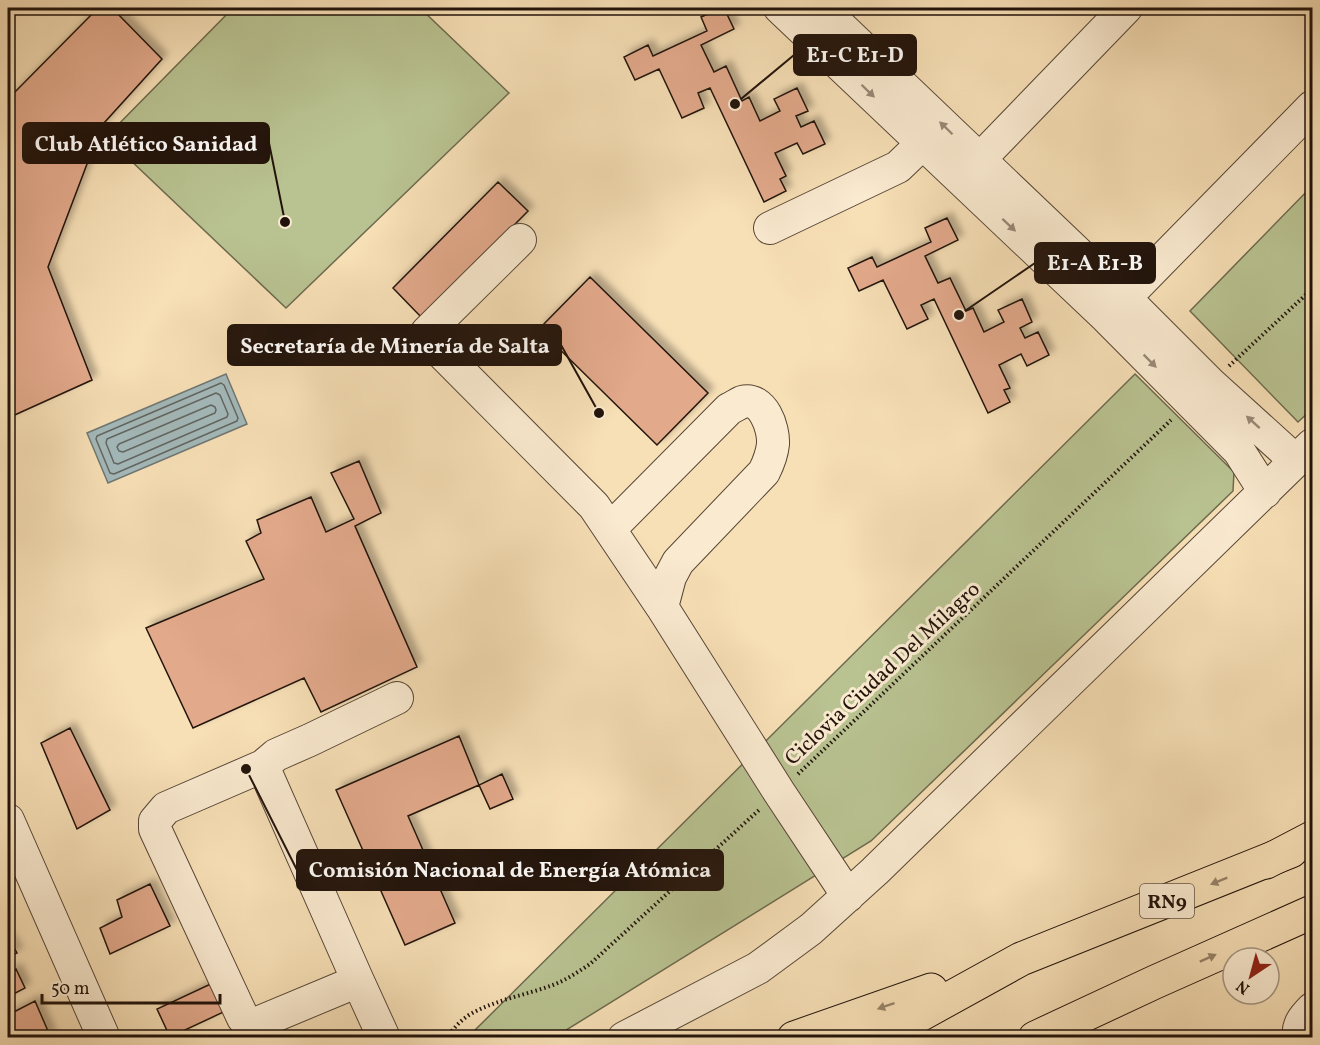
<svg xmlns="http://www.w3.org/2000/svg" width="1320" height="1045" font-family="Vollkorn,serif">
<style>
.green{fill:#b9c291;stroke:#6d6a4e;stroke-width:1.5}
.water{fill:#a3b9ba;stroke:#6f7774;stroke-width:1.5}
.lines{fill:none;stroke-linecap:round;stroke-linejoin:round}
.shore{stroke:#626662;stroke-width:1.5}
.building{fill:#e2a98b;stroke:#21130b;stroke-width:1.5;filter:url(#shadow)}
.minor-casing{stroke:#564636;stroke-width:34}
.major-casing{stroke:#21130b;stroke-width:35}
.highway-casing{stroke:#21130b;stroke-width:35}
.path{stroke:#21130b;stroke-width:4;stroke-dasharray:1.5 3;stroke-linecap:butt}
.minor{stroke:#faead0;stroke-width:32}
.major{stroke:#f7dfb6;stroke-width:33}
.highway{stroke:#f7dfb6;stroke-width:33}
.oneway{fill:#988977}
.oneway2{fill:#978369}
.labels{text-anchor:middle;stroke-width:6;stroke-linejoin:round;paint-order:stroke}
.shield{fill:#faead0;stroke:#625446;stroke-width:1.5}
.shield-label{font-size:20px;font-weight:bold;fill:#21130b}
.street-label{font-size:21px;fill:#21130b;stroke:#faead0}
.leader{fill:none;stroke:#21130b;stroke-width:2}
.callout-dot{fill:#21130b;stroke:#faead0;stroke-width:2}
.callout{fill:#21130b;stroke:#21130b;stroke-width:2}
.callout-label{font-size:22px;text-anchor:middle;font-weight:bold;fill:#fff}
</style>
<defs>
<filter id="shadow"><feDropShadow dx="5.5" dy="-5.5" stdDeviation="3" flood-color="#0004"/></filter>
</defs>
<rect width="100%" height="100%" fill="#f7dfb6"/>
<filter id="stains"><feTurbulence type="fractalNoise" baseFrequency=".00333" numOctaves="4"/><feColorMatrix values="0 0 0 0 .2 0 0 0 0 .09 0 0 0 0 .02 0 0 0 .5 -.17"/></filter>
<radialGradient id="worn" r=".72"><stop offset=".6" stop-color="#630" stop-opacity="0"/><stop offset="1" stop-color="#630" stop-opacity=".3"/></radialGradient>
<path class="green" d="M233,8H420L509,93L286,308L106,137Z
M1312,186V409L1298,422L1190,311Z
M1135,374L1234,472L1233,491L871,841L555,1037L467,1038Z"/>
<path class="water" d="M226,374L247,424L108,483L87,433Z"/>
<g class="lines">
<path class="shore" d="M221,383L224,385L238,418L237,421L114,474L110,473L96,439L97,436Z
M216,393L220,395L228,414L227,417L118,464L114,463L106,443L107,439Z
M211,405L215,407L216,410L215,413L123,452L119,451L117,447L119,444Z"/>
</g>
<path class="building" d="M98,8H112L162,59L75,155L87,164L48,267L92,380L8,418V99Z
M722,8H724L734,29L701,45L714,72L726,66L742,101L749,97L760,121L780,111L774,99L797,88L808,111L796,116L801,127L814,121L825,144L803,154L797,143L775,153L786,176L780,179L786,191L764,202L710,88L698,93L704,108L682,118L659,69L635,80L624,57L648,45L653,56L707,31L701,17Z
M498,182L528,211L422,318L393,288Z
M947,218L958,240L925,256L938,283L950,278L966,311L973,308L984,332L1004,322L998,310L1022,299L1032,322L1020,328L1025,338L1038,332L1049,355L1027,366L1021,354L999,365L1010,388L1004,390L1010,402L988,413L934,299L921,305L928,319L907,329L883,280L859,291L848,268L872,257L877,267L931,242L925,228Z
M590,277L708,393L657,445L539,329Z
M359,461L381,513L355,526L417,667L321,712L304,678L193,728L146,628L264,579L246,541L261,533L257,520L311,497L326,532L354,519L331,473Z
M70,728L110,810L77,829L41,743Z
M459,736L479,785L408,816L455,923L405,945L336,790Z
M502,774L513,799L490,809L479,785Z
M150,884L170,926L110,954L100,928L122,917L117,900Z
M8,937L17,953L8,957Z
M16,969L25,988L8,997V973Z
M217,981L230,1009L170,1037L157,1009Z
M35,1001L51,1038H8V1015Z"/>
<g class="lines">
<g class="minor-casing">
<path id="minor" d="M780,8L1106,317L1239,451L1265,492
M821,8L1125,298L1210,383L1296,461
M965,173L979,160L1126,8
M770,228L898,167L923,143
M520,240L427,332V337L431,342L594,506L662,607L779,792L848,896
M1111,312L1312,107
M610,529L729,409C733,407 738,404 742,402C763,396 774,428 773,444C772,454 769,462 764,472L678,562L670,577L662,607
M263,766L358,981L255,1024L247,1022L243,1018L155,829V821L166,808L263,766L276,755L310,740L397,698
M8,820L104,1038
M358,981L384,1038
M624,1038L758,968L811,929L875,871L1312,445
M1299,1038C1297,1025 1304,1017 1312,1009"/>
</g>
<g class="major-casing">
<path id="major" d="M794,1038L931,990
M878,1038L1021,959L1291,851
M1035,1038L1155,982L1312,912"/>
</g>
<g class="highway-casing">
<path id="highway" d="M1266,862L1312,838"/>
</g>
<path class="path" d="M1229,366L1312,289
M798,774L1171,420
M446,1038C453,1029 460,1021 469,1015C494,1000 526,995 553,985C566,980 578,972 590,964L759,810"/>
<use href="#minor" class="minor"/>
<use href="#major" class="major"/>
<use href="#highway" class="highway"/>
</g>
<defs><path id="oneway-solid" d="M-6-.8H1V-3.2L6.5 0L1 3.2V.8H-6Z" transform="scale(1.5)"/></defs>
<g class="oneway">
<use href="#oneway-solid" transform="translate(868 91) rotate(44)"/>
<use href="#oneway-solid" transform="translate(946 128) rotate(-136)"/>
<use href="#oneway-solid" transform="translate(1009 225) rotate(43)"/>
<use href="#oneway-solid" transform="translate(1150 361) rotate(45)"/>
<use href="#oneway-solid" transform="translate(1253 422) rotate(-138)"/>
</g>
<g class="oneway2">
<use href="#oneway-solid" transform="translate(1219 881) rotate(158)"/>
<use href="#oneway-solid" transform="translate(1208 958) rotate(-24)"/>
<use href="#oneway-solid" transform="translate(886 1006) rotate(161)"/>
</g>
<g class="labels">
<rect class="shield" x="1140" y="884" width="54" height="34" rx="4.5"/>
<g class="shield-label">
<text x="1167" y="908">RN9</text>
</g>
<g class="street-label">
<text transform="translate(882 673) rotate(-43)" y="7">Ciclovia Ciudad Del Milagro</text>
</g>
</g>
<path class="leader" d="M735 104L794 55M285 222L269 143M959 315L1035 263M599 413L561 345M246 769L297 870"/>
<g class="callout-dot">
<circle cx="735" cy="104" r="6"/>
<circle cx="285" cy="222" r="6"/>
<circle cx="959" cy="315" r="6"/>
<circle cx="599" cy="413" r="6"/>
<circle cx="246" cy="769" r="6"/>
</g>
<g class="callout">
<rect x="794" y="35" width="122" height="40" rx="6"/>
<rect x="23" y="123" width="246" height="40" rx="6"/>
<rect x="1035" y="243" width="120" height="40" rx="6"/>
<rect x="228" y="325" width="333" height="40" rx="6"/>
<rect x="297" y="850" width="426" height="40" rx="6"/>
</g>
<g class="callout-label">
<text x="855" y="62">E1-C E1-D</text>
<text x="146" y="151">Club Atlético Sanidad</text>
<text x="1095" y="270">E1-A E1-B</text>
<text x="395" y="353">Secretaría de Minería de Salta</text>
<text x="510" y="877">Comisión Nacional de Energía Atómica</text>
</g>
<rect width="1320" height="1045" fill="none" stroke="#f7dfb6" stroke-width="30"/>
<rect x="9" y="9" width="1302" height="1027" fill="none" stroke="#21130b" stroke-width="3"/>
<rect x="15" y="15" width="1290" height="1015" fill="none" stroke="#21130b" stroke-width="1.5"/>
<g transform="translate(1251 976) rotate(216)"><circle r="28" fill="#faead0" stroke="#a39481" stroke-width="1.5"/>
<path d="M0-4.5L10 22L0 15L-10 22Z" fill="#8f2418"/>
<text y="-9" font-size="16" font-weight="bold" text-anchor="middle" fill="#21130b">N</text>
</g>
<path d="M42 994v9h178v-9" fill="none" stroke="#21130b" stroke-width="3"/>
<text x="51" y="994" font-size="18" fill="#21130b" stroke="#faead0" stroke-width="4.5" paint-order="stroke">50 m</text>
<rect width="100%" height="100%" filter="url(#stains)"/>
<rect width="100%" height="100%" fill="url(#worn)"/>
</svg>
